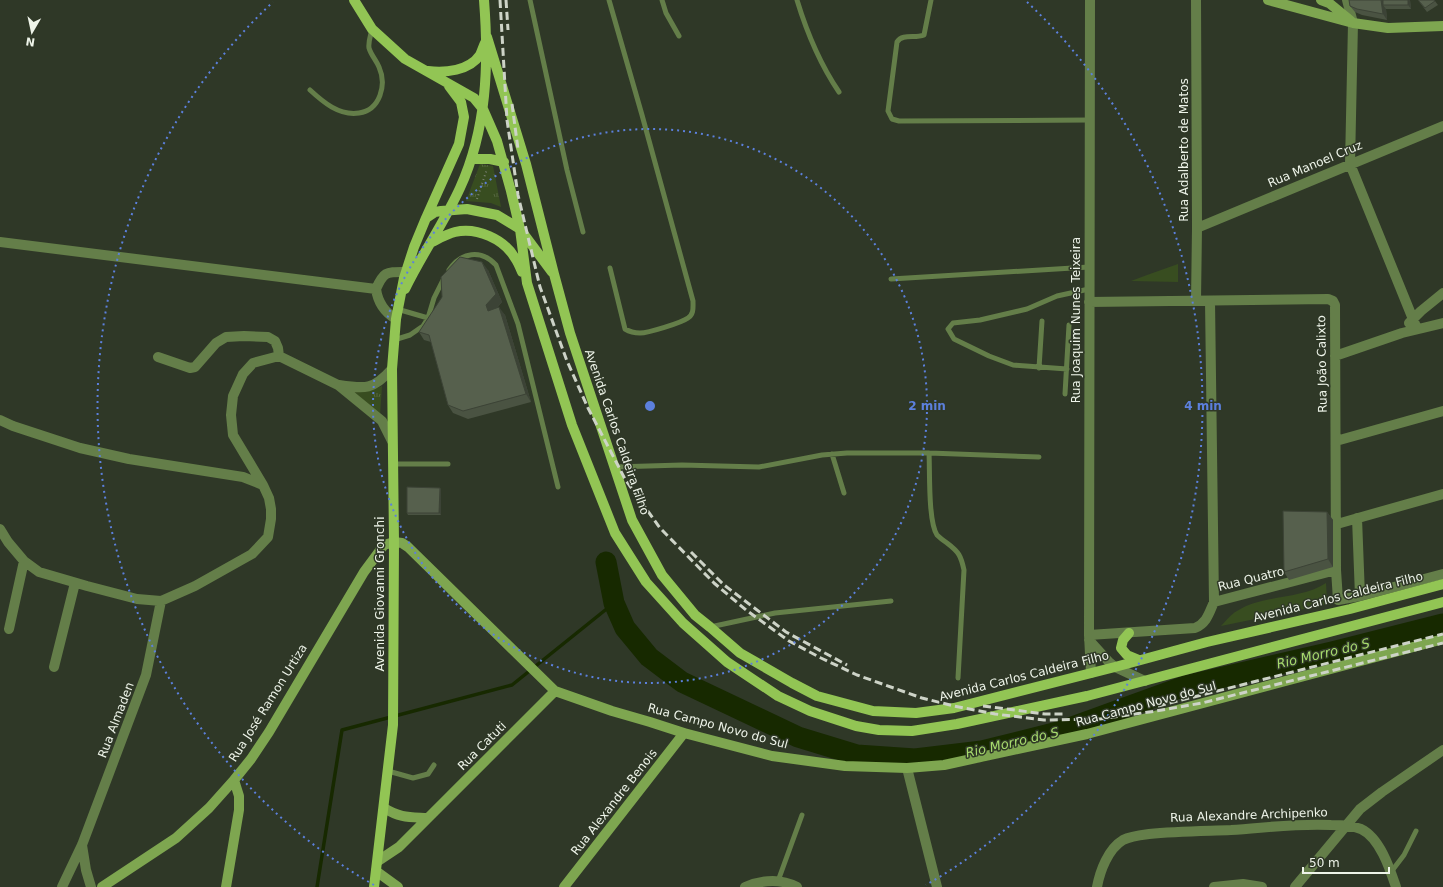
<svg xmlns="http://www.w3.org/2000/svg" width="1443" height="887" font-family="'DejaVu Sans',sans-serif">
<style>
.grass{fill:url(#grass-tufts)}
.park{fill:#384d20}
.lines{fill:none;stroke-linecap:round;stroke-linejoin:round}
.stream{stroke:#172900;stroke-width:3.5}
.river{stroke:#172900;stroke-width:21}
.path{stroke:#798172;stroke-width:2;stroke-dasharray:1 3;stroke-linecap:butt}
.lane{stroke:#647e49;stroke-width:5}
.street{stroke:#647e49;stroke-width:10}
.secondary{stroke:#7ea650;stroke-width:10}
.primary{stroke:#92c554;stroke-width:10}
.rail{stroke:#cdd3c7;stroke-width:3;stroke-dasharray:8 4;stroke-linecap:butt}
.wall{fill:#4a5342}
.shaded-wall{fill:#3c4336}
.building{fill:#56604d;stroke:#3c4336}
.ring{fill:none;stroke:#5c80dd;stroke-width:2;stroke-dasharray:2 4}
.labels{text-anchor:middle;stroke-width:3;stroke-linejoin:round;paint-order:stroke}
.street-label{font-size:12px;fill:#eef4e9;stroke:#2f3827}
.water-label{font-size:13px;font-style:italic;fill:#a7db6c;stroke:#2f3827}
.centre{fill:#5c80dd;stroke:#2f3827;stroke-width:2}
.ring-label{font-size:12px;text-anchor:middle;font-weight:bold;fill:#5c80dd;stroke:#2f3827;stroke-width:3;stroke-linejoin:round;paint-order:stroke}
</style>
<defs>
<pattern id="grass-tufts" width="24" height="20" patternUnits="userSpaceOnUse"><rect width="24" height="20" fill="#384d20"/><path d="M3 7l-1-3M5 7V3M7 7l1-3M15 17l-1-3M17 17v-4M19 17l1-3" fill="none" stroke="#556740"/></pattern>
</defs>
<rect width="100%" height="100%" fill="#2f3827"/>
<path class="grass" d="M480,164L493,166L501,207L491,203L466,201Z
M382,386L380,415L352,390C364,392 371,391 382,386Z"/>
<path class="park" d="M1178,264V282L1131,281L1147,275Z
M1326,583L1327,601L1324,605L1221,626C1226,621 1231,614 1237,611C1263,594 1301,600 1326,583Z"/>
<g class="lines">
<path class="stream" d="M317,887L342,730L512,685L614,603"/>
<path class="river" d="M606,562L614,603L625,628L649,657L682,682L798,737L857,755L915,759L982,751L1058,732L1185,686L1332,652L1443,624"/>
<path class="path" d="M477,199L487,169"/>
<path class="lane" d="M530,0L567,170L583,232
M609,0L642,115L693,301C693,308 694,314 688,318C681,323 648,333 640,333C634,333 630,332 625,329L610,268
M662,0L666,13L679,36
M797,0C807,33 820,64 839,92
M931,0L924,35C915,39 903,33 897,42L888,111L892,119L899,121L1090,120
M310,90C323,102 339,116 359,113C380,110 387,85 379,67C376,60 371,55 369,48C368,41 371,35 372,29
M449,270C461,252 481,249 496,265L518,324L558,487
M891,279L1089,267
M397,309L428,318
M394,340L410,335L423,326L428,318L434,298L444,278
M1039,368L1042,321
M1067,369L1013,365L989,356L954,339L948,329L953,323L980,320L1027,309L1057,296L1089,289
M1065,394L1069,325
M929,453C930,472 928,521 937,535C940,538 944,541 947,543C959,552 961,556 964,570L958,678
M832,454L844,493
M393,464H448
M614,467L682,465L759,467L822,455L847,453H929L1039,457
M710,627L775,613L891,601
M388,771L413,778L428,774L434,765
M1391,872L1404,855L1416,831
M778,881L802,815"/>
<path class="street" d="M1090,0L1089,635L1091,673
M1196,0L1197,228L1196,301
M1347,0L1353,23L1350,164L1417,329
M1197,228L1443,126
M0,242L376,289
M1210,301L1214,602
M1089,302L1328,299L1333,301L1335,305L1336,570L1338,600L1360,596L1443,574
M396,319C384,312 378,303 376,289C384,271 386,272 406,272
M1409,323L1421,311L1443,293
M1335,356L1402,333L1443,323
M158,357L190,368L195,367L216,343L226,337L244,336L268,337L275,341L278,348L279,356
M339,385C366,389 373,390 392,369
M0,420L13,426L80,448L129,459L243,477L263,485L269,498L271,509V519L268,537L252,554L195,586L161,601L137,599L87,586L39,572L24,561L8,542L0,529
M1336,441L1443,411
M263,485L233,435L231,415L233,396L243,374L253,363L279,356L338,385L382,421L392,441
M1357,518L1360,596
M1337,524L1443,494
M9,629L24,561
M1089,635L1195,628C1207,623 1209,613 1214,602L1336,570
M1089,640L1109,662L1115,667L1145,681
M54,667L75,583
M907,768L937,887
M82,845L86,870L91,887
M62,887L82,845L146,675L161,601
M745,887C762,880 780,878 797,887
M1097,887C1100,871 1108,849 1123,840C1131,836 1141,835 1149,834C1176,831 1204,831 1231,830C1264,828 1297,823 1331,825C1341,825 1351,825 1361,829C1380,838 1390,869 1396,887
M1214,887L1243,884L1262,887
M1295,887L1360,809L1382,792L1443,750"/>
<path class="secondary" d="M1268,0L1353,23L1388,28L1443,26
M1321,0L1329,3L1351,21
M384,808C400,818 409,817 427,818
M378,861L399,847L555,691
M376,871L398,887
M102,887L176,838L209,808L234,780L251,759L269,732L364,572L384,545L394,542L402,543L408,547L555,691L612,711L650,722L684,733L772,756L845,766L907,768L944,765L1087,734L1443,639
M226,887L239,810V796L234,780
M564,887L684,733"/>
<path class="primary" d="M354,0L372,29L405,59L474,98L483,109L497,141L511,191L520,229L527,283L572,425L615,533L646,582L683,623L727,662L778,696L810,711L856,726L879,730L912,731L957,724L1087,696L1443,602
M487,37L526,164L554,274L570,333L632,520L662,575L695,615L710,627L740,653L792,683L817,696L873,711L916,713L954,708L1115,667L1207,642L1350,609L1443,584
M428,71C445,73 469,71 480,55C482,51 483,47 485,43
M472,159H490L504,162
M426,218L435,212L441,211L467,209L497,215L520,229L552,272
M432,242C440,238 447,234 455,232C477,227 504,239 515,258C518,262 520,267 522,272
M405,289C422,254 444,223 460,188C487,129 489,64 484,0
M1129,633L1123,640L1121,648L1127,655L1139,660
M374,887L393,725L394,542L392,369L396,319L404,278L414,247L426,218L459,144L464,117L461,102L449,86"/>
<path class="rail" d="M500,0L507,120L518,195L540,287L567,361L588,408L625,479L660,528L714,583L746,610L789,641L821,658L857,675L922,698L954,706L995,714L1044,720L1100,719L1156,711L1202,703L1443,643
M506,0L508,30
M512,104L518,149
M691,552L724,585L786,632L847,665
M983,706L1045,714H1064
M1158,706L1443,634"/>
</g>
<path class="wall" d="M1349,0H1410L1411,9H1386L1387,20L1362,15L1355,12L1350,6Z
M1418,0L1435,1L1438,5L1427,12Z
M488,270L502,302L497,308L505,315L531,402L468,419L453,413L448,405L431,342L424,340L419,332Z
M440,488L441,490V515H408L407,513Z
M1327,512L1333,520V567L1289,580L1284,572Z"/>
<path class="shaded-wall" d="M1381,0H1385L1383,5L1386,9L1387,20L1383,14Z
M1408,0H1410L1411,9L1408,5Z
M482,262L488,270L502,302L492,313L488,311L486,305Z
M499,307L505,315L531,402L526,394Z
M440,488L441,490V515L439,513Z
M1327,512L1333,520V567L1328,559Z"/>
<path class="building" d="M1349,0H1381L1383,14L1357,9L1350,6Z
M1383,0H1408V5H1383Z
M1418,0H1434L1435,1L1425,8Z
M460,257L482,262L496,294L486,305L488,311L499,307L526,394L463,411L448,405L429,335L419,332L442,297L441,277Z
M407,487L440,488L439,513H407Z
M1283,511L1327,512L1328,559L1284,572Z"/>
<g class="ring">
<circle cx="650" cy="406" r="277"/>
<path d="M374 885A553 553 0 0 1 273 2M1027 2A553 553 0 0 1 926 885"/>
</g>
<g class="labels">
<g class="street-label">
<text transform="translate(1184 150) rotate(-90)" y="4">Rua Adalberto de Matos</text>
<text transform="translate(1315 164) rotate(-23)" y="4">Rua Manoel Cruz</text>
<text transform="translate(1076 320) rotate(-90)" y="4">Rua Joaquim Nunes Teixeira</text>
<text transform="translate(1322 364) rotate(-91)" y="4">Rua João Calixto</text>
<text transform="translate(617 432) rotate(71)" y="4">Avenida Carlos Caldeira Filho</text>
<text transform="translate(1251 579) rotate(-14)" y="4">Rua Quatro</text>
<text transform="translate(380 594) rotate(-90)" y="4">Avenida Giovanni Gronchi</text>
<text transform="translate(1338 597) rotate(-14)" y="4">Avenida Carlos Caldeira Filho</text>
<text transform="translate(1024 676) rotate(-14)" y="4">Avenida Carlos Caldeira Filho</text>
<text transform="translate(268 703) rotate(-58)" y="4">Rua José Ramon Urtiza</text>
<text transform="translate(1146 704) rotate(-15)" y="4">Rua Campo Novo do Sul</text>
<text transform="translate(116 720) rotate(-69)" y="4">Rua Almaden</text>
<text transform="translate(718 726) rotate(15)" y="4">Rua Campo Novo do Sul</text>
<text transform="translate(482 746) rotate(-45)" y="4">Rua Catuti</text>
<text transform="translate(614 802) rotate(-52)" y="4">Rua Alexandre Benois</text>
<text transform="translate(1249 815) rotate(-2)" y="4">Rua Alexandre Archipenko</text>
</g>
<g class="water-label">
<text transform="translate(1323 653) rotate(-13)" y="5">Rio Morro do S</text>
<text transform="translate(1012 742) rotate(-13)" y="5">Rio Morro do S</text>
</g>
</g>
<circle cx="650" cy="406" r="6" class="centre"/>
<g class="ring-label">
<text x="927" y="410">2 min</text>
<text x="1203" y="410">4 min</text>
</g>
<g transform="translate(32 32) rotate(189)" stroke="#2f3827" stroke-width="3" paint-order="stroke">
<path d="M0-3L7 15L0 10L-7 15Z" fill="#eef4e9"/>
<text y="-6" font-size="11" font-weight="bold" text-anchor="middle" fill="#eef4e9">N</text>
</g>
<path d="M1303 867v6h86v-6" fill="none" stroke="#eef4e9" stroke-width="2"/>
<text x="1309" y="867" font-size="12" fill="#eef4e9" stroke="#2f3827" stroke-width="3" paint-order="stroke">50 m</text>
</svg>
